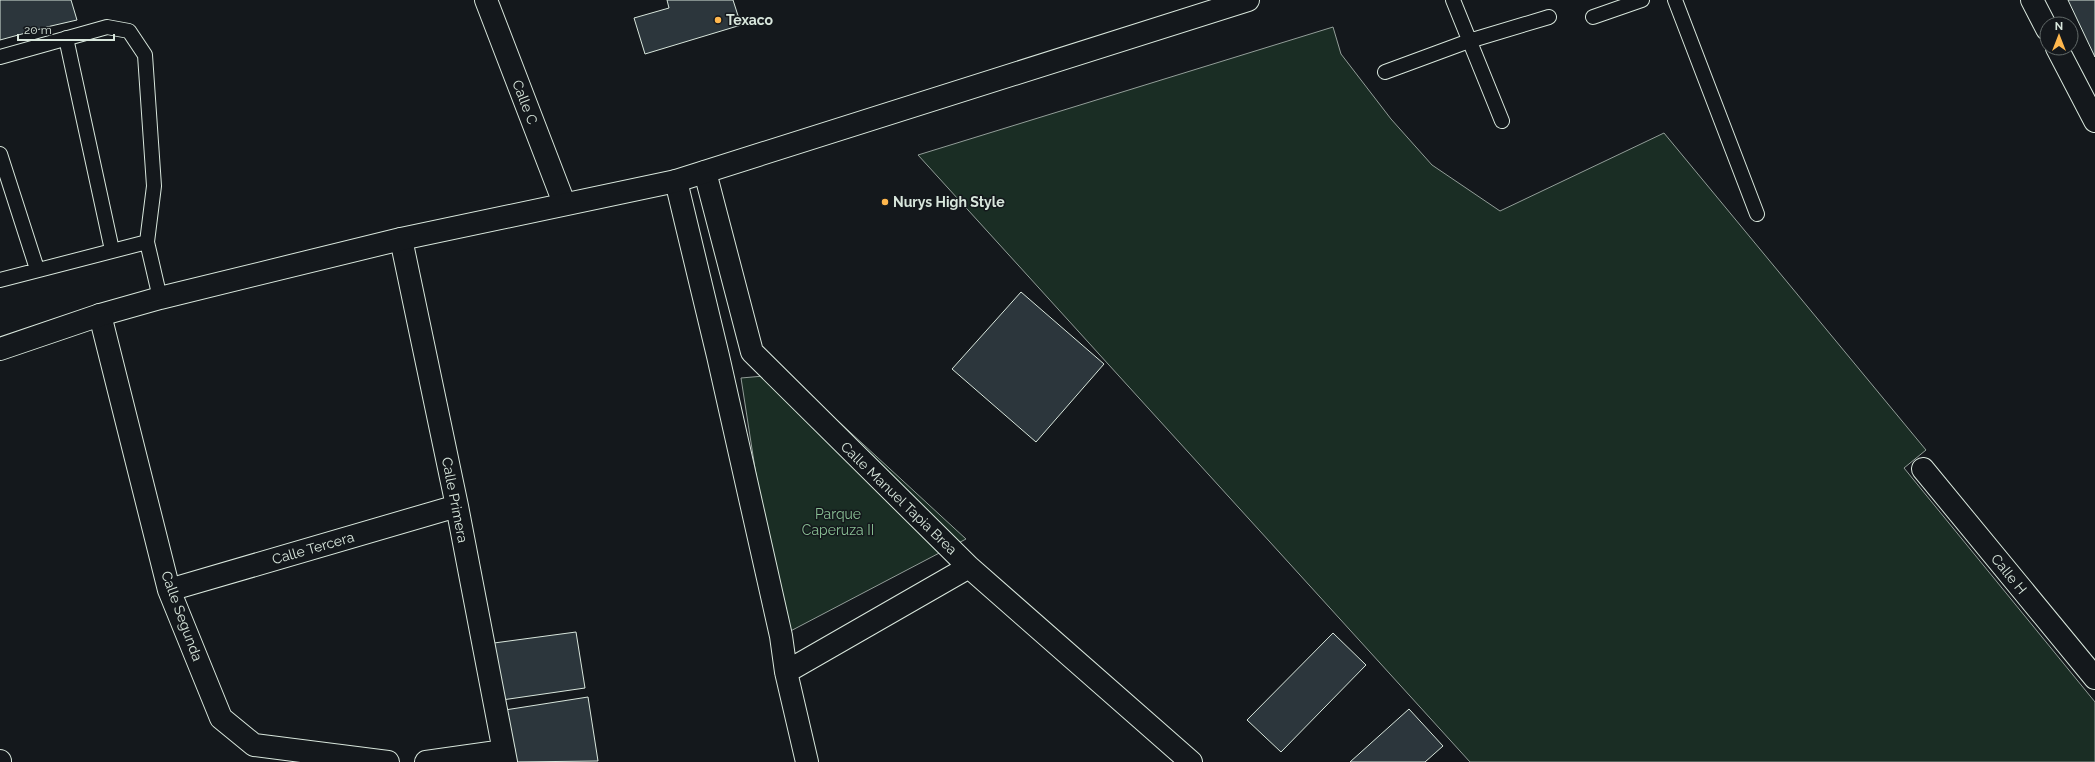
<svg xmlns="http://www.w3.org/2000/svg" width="2095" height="762" font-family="Raleway,sans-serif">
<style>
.green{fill:#1a2d24;stroke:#939e99}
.building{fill:#2c363c;stroke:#d8e6dc}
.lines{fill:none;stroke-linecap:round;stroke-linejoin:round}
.service-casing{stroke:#d8e6dc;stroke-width:16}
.minor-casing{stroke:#d8e6dc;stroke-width:24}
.primary-casing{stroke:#d8e6dc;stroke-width:24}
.service{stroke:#14181c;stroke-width:14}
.minor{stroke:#14181c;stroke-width:22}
.primary{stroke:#14181c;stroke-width:22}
.poi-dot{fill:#ffb74d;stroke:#14181c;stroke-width:1.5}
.labels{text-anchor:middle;stroke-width:3;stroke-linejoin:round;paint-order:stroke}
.poi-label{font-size:14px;font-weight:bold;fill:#d8e6dc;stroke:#14181c;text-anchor:start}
.street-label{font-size:14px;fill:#d8e6dc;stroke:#14181c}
.park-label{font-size:14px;fill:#8ac095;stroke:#14181c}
</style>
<rect width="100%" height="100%" fill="#14181c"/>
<path class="green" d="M1333,27L1341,54L1391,119L1432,165L1500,211L1664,133L1926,450L1904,468L2095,702V762H1470L918,155Z
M787,374L966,539L781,636L741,378Z"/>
<path class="building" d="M0,0H71L77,20L51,26L0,40Z
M667,0H733L741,25L645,54L634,18L669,8Z
M2068,0H2095V57Z
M1021,292L1104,364L1036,442L952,369Z
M576,632L585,688L502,700L494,643Z
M1333,633L1366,665L1281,752L1247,720Z
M588,697L598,761L513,762L505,710Z
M1409,709L1443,746L1425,762H1350Z"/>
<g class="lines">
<g class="service-casing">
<path id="service" d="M1453,0L1502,121
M1675,0L1757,214
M1593,17L1642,0
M66,38L112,250
M0,57L107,27L129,31L145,55L154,186L147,242L160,298
M1385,72L1469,41L1549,17
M0,154L37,269
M0,280L147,242"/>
</g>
<g class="minor-casing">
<path id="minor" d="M486,0L564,203
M2032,0L2047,29
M2057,48L2095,121
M705,172L752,352L969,567L1191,762
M676,181L718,356L781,636L786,672L807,762
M401,239L457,506L506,762
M100,315L169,590L221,718L254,745L388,762
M1923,469L2095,678
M169,590L457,506
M786,672L969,567
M0,761V762
M426,762L504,751"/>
</g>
<g class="primary-casing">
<path id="primary" d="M0,349L100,315L160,298L401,239L676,181L1248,0"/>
</g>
<use href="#service" class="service"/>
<use href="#minor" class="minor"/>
<use href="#primary" class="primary"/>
</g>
<g class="poi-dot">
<circle cx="718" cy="20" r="4"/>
<circle cx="885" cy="202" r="4"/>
</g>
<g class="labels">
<g class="poi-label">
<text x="726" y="25">Texaco</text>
<text x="893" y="207">Nurys High Style</text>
</g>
<g class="street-label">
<text transform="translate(525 102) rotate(69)" y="5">Calle C</text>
<text transform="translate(899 498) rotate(44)" y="5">Calle Manuel Tapia Brea</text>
<text transform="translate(455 500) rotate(79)" y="5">Calle Primera</text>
<text transform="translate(313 548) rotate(-16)" y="5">Calle Tercera</text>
<text transform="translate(2009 574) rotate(51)" y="5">Calle H</text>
<text transform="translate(182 616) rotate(70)" y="5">Calle Segunda</text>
</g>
<g class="park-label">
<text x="838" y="519">Parque<tspan x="838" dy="16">Caperuza II</tspan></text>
</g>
</g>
<g transform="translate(2059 36)"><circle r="19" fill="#14181c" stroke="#626a69"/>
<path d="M0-3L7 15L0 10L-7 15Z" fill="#ffb74d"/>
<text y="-6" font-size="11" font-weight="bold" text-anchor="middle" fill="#d8e6dc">N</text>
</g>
<path d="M18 34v6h96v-6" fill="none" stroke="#d8e6dc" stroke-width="2"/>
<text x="24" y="34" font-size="12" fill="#d8e6dc" stroke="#14181c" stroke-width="3" paint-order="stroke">20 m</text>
</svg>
